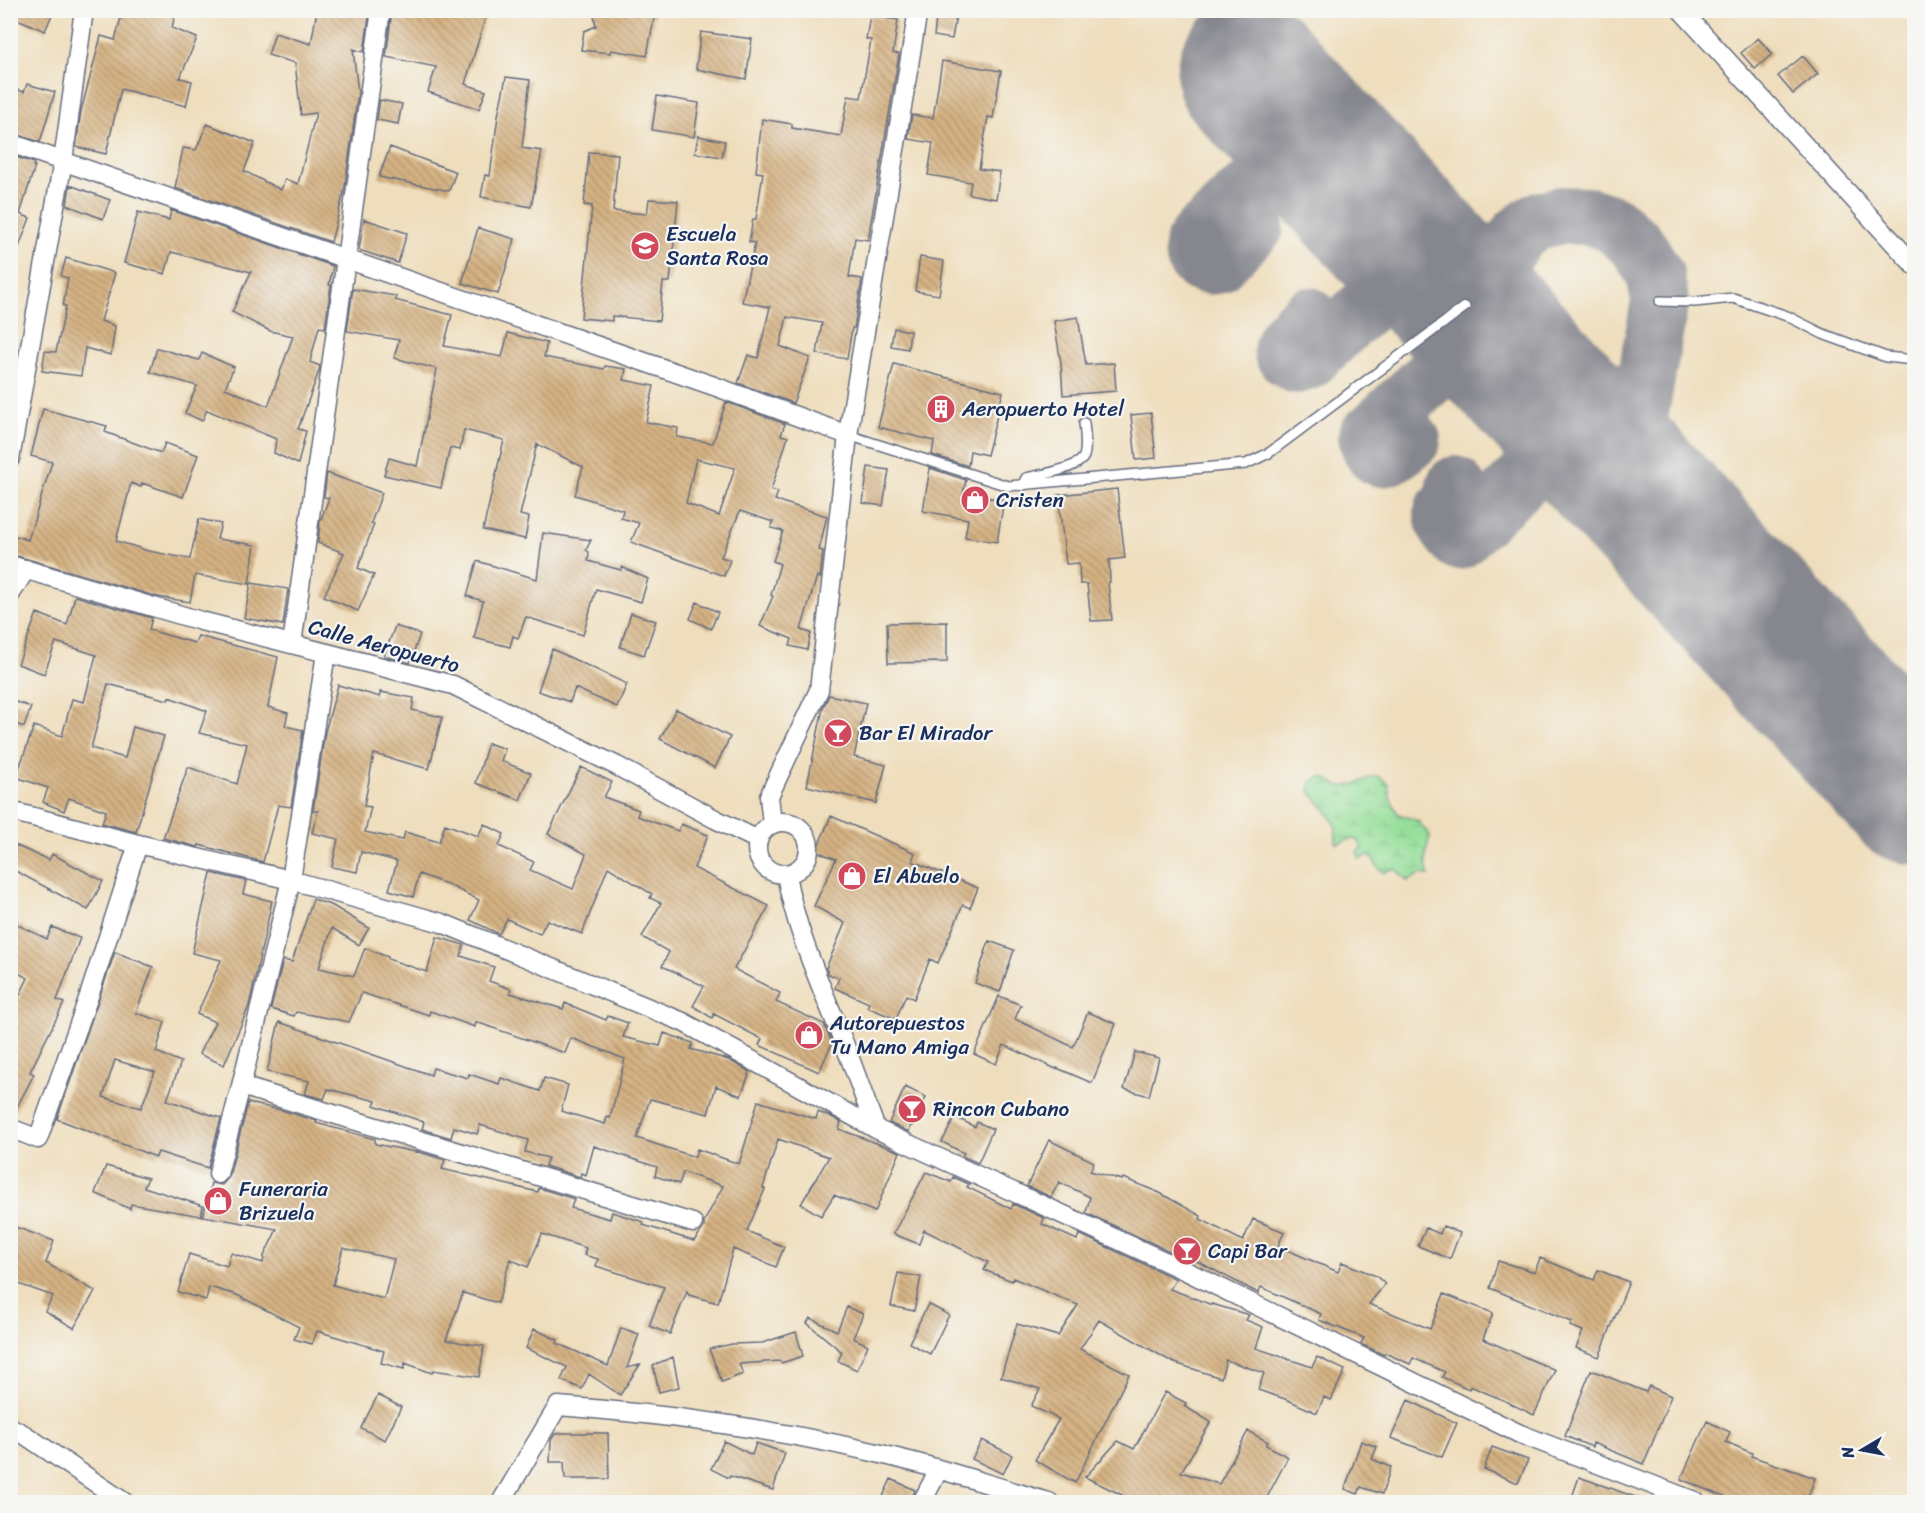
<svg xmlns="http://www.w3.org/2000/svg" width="1925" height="1513" font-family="Sriracha,sans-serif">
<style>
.wetland{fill:url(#wetland-marsh);stroke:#58877c;stroke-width:1.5}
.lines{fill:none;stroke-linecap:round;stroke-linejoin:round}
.taxiway{stroke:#85868e;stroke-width:58}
.runway{stroke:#85868e;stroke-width:147}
.building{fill:url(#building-back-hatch);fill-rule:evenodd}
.lane-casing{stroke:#656c7f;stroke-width:12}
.street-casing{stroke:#656c7f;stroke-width:21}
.lane{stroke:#fff;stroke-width:9}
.street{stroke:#fff;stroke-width:18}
.labels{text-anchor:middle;stroke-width:4.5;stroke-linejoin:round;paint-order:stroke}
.poi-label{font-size:21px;fill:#1b2f5e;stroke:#f6f6f2;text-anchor:start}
.street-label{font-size:21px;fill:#1b2f5e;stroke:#f6f6f2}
</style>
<defs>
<pattern id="wetland-marsh" width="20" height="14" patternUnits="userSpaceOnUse" patternTransform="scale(1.5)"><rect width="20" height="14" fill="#96df9a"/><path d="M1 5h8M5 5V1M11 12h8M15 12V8" fill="none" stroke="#81c087"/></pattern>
<pattern id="building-back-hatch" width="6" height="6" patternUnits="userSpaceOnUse" patternTransform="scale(1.5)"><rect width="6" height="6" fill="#d5b282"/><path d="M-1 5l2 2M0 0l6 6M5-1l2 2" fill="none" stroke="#ac916e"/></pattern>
</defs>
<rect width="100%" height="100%" fill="#f6f6f2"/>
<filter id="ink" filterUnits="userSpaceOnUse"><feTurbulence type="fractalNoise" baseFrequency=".0167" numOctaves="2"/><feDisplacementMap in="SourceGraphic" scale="12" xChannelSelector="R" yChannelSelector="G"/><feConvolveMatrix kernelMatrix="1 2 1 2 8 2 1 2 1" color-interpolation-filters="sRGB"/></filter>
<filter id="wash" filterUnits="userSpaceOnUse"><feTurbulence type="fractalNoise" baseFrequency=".008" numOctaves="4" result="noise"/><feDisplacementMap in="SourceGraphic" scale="24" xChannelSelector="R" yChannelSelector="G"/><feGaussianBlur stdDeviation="1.35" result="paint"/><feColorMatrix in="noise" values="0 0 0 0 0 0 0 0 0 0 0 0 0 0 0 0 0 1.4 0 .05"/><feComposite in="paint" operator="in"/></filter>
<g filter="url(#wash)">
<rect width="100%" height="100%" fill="#efdebd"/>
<path class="wetland" d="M1378,776L1388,784L1390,797L1398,814L1418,821L1430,836C1426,850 1423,860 1429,875L1421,874L1407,881L1396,869L1388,870L1384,873C1377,868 1375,861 1369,855L1360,859L1357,852L1362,849C1359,833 1347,840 1337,844C1334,838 1338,831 1335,824C1330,812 1318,801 1310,792V783C1327,770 1327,782 1340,786C1354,788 1366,777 1378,776Z"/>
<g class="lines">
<path class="taxiway" d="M1245,215L1255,227L1216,265C1206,267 1197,265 1194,254C1189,240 1205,230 1214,222C1224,212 1234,201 1245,193C1271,175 1315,173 1343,188C1357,195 1370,209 1383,218
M1309,316C1294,331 1265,350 1297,365L1308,361C1328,343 1377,291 1400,284C1419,279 1437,288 1454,295
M1524,369L1495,325L1490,302L1493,282L1503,257L1519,234L1537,221L1562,215L1589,216L1613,224L1638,246L1655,274L1660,301L1636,435L1635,457L1641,496
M1403,430L1412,440C1392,456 1374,472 1367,436L1455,354C1474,348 1489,348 1508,353
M1455,485L1462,495L1443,511C1443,525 1449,531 1458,541L1550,454C1577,443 1587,447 1610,463"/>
<path class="runway" d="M1250,74L1914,791"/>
</g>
<g id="blocks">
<path class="building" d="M10,10H54L45,31L10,16Z
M123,10H176L172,28L197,38L180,78L192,81L186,106L121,89L106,154L76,147L81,111L101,36L115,40Z
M317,10H370L364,52L353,49L358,93L344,192L331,242L175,188L183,148L196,150L207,124L255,143L244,171L281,190L285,179L298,184L316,113L301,115L295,63L268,55L275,33L311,44Z
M392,10H488L465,84L486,91L479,109L428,92L436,67L386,57Z
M593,10H639L655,13L647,56L611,50L610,53L581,50L584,31L596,26Z
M937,10H957L952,39L934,36Z
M870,16L898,20L893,53L899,54L868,240L855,238L849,277L862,279L854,328H852L847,359L817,354L822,323L787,317L780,346L810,358L793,403L738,383L748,355L758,358L770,307L742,302L755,243L749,242L753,219H756L763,173L756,172L762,119L792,124V128L841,136L848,96L861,98L871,40L866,39Z
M701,32L752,39L746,79L696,69Z
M1758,38L1772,54L1755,69L1741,53Z
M1803,56L1818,74L1793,94L1778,76Z
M942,61L1001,71L993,118L988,117L979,169L1000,172L996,199L969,194L971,182L928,175L933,143L908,139L912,115L933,118Z
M506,77L530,80L522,148L542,151L531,207L481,197L485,175L490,176L498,116Z
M27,84L55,92L40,142L10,132V87L24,92Z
M657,96L699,103L694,137L652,130Z
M380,100L402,104L398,124L377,120Z
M698,136L725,141L722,157L695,153Z
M390,147L456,172L449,191L379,177Z
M589,152L618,154L613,211L647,214L649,199L678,201L670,282H663L659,321L612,316V321L581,318L592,206L584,205Z
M10,155L34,163L33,166H35L20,214L30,218L12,265L10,264Z
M70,185L110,200L103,219L67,205Z
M171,210L333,266L329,285H331L325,328L319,327L310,362L320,366L319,371L298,429L306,431L298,464L274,453L276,439L207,410L202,421L185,413L197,386L150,372L157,348L199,360L202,353L234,367L225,388L268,406L293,336L270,331L232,312L251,272L171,252L165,274L124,263L138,212L169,220Z
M364,219L407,233L398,263L359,250Z
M478,228L515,239L498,294L462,283Z
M920,257L944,261L939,295L915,291Z
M66,258L115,273L101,321L115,326L111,355L85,348L81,376L42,371L45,351L56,352L66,306H63L68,278L61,276Z
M353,289L396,296L395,300L452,315L444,346L502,357L508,333L547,343L544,357L604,369L605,366L626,369L624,380L654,386L646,422L678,428L677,437L713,443L726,402L785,424L781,435L788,437L771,490L778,492L775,500L827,516L819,550L823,551L820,578L817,576L801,630L811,633L807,650L790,646L792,639L760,626L773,596L771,595L780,564L773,561L783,531L771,528L773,522L740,511L721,557L730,560L724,576L631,542L639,523L621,518L623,510L575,495L583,467L537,444L520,515L529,517L525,539L483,530L504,440L464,430L460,450L450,448L441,488L384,475L389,458L417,466L437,369L394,358L399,340L347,331ZM696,459L735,468L719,516L686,503Z
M1078,317L1086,365L1114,363L1116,391L1063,395L1061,363L1054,321Z
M894,328L910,331L908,349L891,346Z
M894,364L1003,392L987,455L970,451L968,466L932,455L934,441L878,427Z
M43,409L107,426L105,432L161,453L165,443L198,455L183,497L142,483L141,487L131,483L116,541L143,549V550L190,559L199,519L221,524L217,539L255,545L249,584L195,575L190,602L158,597L10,554V534L28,540L52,462L31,456Z
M1151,413L1156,458L1136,460L1131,415Z
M868,467L889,470L883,506L863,503Z
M930,468L966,480L963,494L1004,500L997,542L965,537L968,519L923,511Z
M327,473L382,493L371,523L374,524L358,568L374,575L358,611L324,596L344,553L318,543L320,522L329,498L324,497Z
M1117,489L1125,558L1109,560L1110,582L1108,583L1112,620L1091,621L1087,584H1080L1079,563L1066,564L1058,495Z
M543,533L591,540L586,550L589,552L588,561L621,570L622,567L648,579L641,602L596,589L583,635L526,617L518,638L513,636L510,647L474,638L483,601L467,596L477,561L537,579Z
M251,583L288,589L283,625L244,618Z
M75,596L152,618L149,630L195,643L198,636L278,657L268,707L288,713L285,726L303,730L291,807L278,805L263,862L199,845L198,847L163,838L188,767L237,784L247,744L199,733L207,711L169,697L168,700L108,684L91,748L125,758L133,727L164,736L136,832L102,823L106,811L69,798L64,811L43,802L48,788L16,777L34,726L62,736L72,699L84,702L96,655L56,642L44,674L18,664L37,613L67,625Z
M697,602L718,612L711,629L690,619Z
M631,613L656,621L644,655L620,647Z
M947,622V662L888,663L887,623Z
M395,626L420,634L410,663L384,656Z
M552,649L627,684L617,707L575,688L570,702L538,691Z
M338,685L380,697V692L414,698L412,710L442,717L429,769L374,754L364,806L371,807L365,832L403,840L405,832L439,842L445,824L478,836L484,824L504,834L499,846L534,862L530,870L573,889L586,854L548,834L581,767L612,782L604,797L639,810L637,816L678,831L681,824L708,835L694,868L769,906L734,969L780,993L776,1002L824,1024L832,1043L819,1072L759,1045L762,1039L714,1014L712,1018L693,1006L704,986L662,966L669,952L642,937L661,903L650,898L652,894L608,867L582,934L547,920L540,934L507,919L499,934L470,920L479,900L449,885L419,874L413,897L389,890L397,861L361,852L357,872L332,867L338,839L312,833L318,811H313L325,732Z
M829,695L866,703L854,757L886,765L876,803L807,786L823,708Z
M10,700L31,707L24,727L10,722Z
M676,709L730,737L715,768L660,739Z
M488,743L505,749L501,761L531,773L520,800L476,783Z
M831,816L915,853L912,861L978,888L970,908L963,905L938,963L930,959L914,999L906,995L896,1019L867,1007L869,1003L835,988L839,978L828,974L826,968L845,923L814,906L836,859L816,851Z
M10,843L49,860L52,854L103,881L88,910L10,868Z
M211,873L246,881L243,894L272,901L249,1006L224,1065L199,1054L215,1022L197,1014L221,960L192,953Z
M313,899L333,906L369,928L359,945L332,928L319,968L354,976L365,948L388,957V959L427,972L437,937L464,945L461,956L494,967L489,981L511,989L510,993L563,1009L565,1003L606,1020L608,1016L628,1023L623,1037L660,1046L664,1033L693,1043L691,1049L729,1060L750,1072L741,1096L716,1086L708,1114L650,1099L637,1138L695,1157L697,1149L739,1164L758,1101L816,1119L818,1112L832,1117L841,1122L839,1129L900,1152L875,1212L834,1195L821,1216L801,1204L829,1157L778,1139L763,1188L765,1189L747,1231L784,1247L776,1267L733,1249L718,1303L689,1295L687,1291L670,1334L649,1326L664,1287L596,1266L598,1259L584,1255L586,1248L542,1234L528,1267L510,1259L498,1303L463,1293L446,1340L484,1346L479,1377L433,1370L432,1373L405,1363L404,1369L381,1363L384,1351L317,1331L312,1344L294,1339L299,1327L237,1295L209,1287L206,1300L178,1292L189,1254L227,1266L231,1253L263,1263L264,1256L277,1229L203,1216L211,1183L222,1185L229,1177L248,1103L281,1110L317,1121L316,1123L375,1139V1144L416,1152V1151L445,1160L442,1169L538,1192L539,1188L574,1199L571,1208L610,1219L612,1212L644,1222L643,1225L694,1241L704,1227V1222L723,1186L683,1172L679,1184L655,1176L657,1167L594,1146L586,1175L581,1173L580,1177L545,1166L548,1158L525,1152L528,1140L480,1125L477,1134L454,1127L451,1138L422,1129L424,1122L374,1105L376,1101L328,1089L324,1099L305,1094L309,1081L267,1072L279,1022L431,1075L433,1068L468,1078L469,1074L499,1084L501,1078L540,1091L544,1078L568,1085L561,1111L605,1124L607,1117L610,1118L625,1059L571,1038L565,1053L476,1022L475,1027L430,1011L429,1015L362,993L349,1022L296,1012L294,1016L271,1009L283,960L292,962ZM343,1248L394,1259L384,1299L333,1285Z
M10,921L47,939L52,927L80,938L57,1000L64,1003L30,1072L34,1074L12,1117L10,1015L28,978L10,969Z
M989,941L1014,950L1000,992L975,983Z
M115,952L153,967L136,1013L165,1022L156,1052L181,1062L167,1100L221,1118L208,1168L158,1152L156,1157L57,1119ZM115,1060L155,1072L141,1108L103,1097Z
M999,996L1021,1005L1015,1019L1073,1047L1088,1012L1116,1024L1092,1083L1057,1068L1056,1069L1004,1045L996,1064L974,1054Z
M1135,1052L1159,1058L1149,1096L1124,1089Z
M905,1087L926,1097L913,1126L911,1125L909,1132L889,1123Z
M955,1117L975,1127L977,1122L993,1129L978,1163L962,1156L964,1153L942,1142Z
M1049,1140L1094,1162L1090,1171L1122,1180L1123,1178L1160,1193L1201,1216L1200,1219L1243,1241L1253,1219L1284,1232L1278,1246L1338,1272L1342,1262L1376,1276L1385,1284L1369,1304L1430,1329L1444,1294L1493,1313L1483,1339L1555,1370L1534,1415L1503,1400L1470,1386L1469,1389L1442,1377L1445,1372L1413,1358L1410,1364L1385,1353L1384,1355L1361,1344L1364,1338L1319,1320L1321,1314L1261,1287L1258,1293L1189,1257L1187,1259L1086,1213L1090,1197L1059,1182L1051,1197L1027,1186Z
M106,1166L148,1178L144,1187L203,1206L201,1216L131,1204L130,1209L95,1193Z
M926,1172L951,1182L953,1177L969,1184L967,1187L1011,1209L1013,1204L1044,1218L1042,1224L1077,1240L1079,1234L1176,1279L1170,1289L1212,1305V1304L1249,1315L1246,1320L1263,1327L1256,1348L1312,1367L1317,1357L1345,1370L1331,1400L1324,1397L1317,1413L1288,1400L1258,1390L1264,1373L1226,1360L1221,1378L1172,1362L1099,1320L1080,1349L1129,1374L1075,1483L1035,1460L1059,1419L1031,1406L1040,1389L1001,1377L1017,1324L1058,1336L1078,1305L1013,1278L1012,1281L984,1270L988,1262L924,1230L919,1244L893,1234Z
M10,1225L54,1241L46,1263L95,1291L74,1328L45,1311L53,1296L10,1281Z
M1443,1226L1460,1233L1450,1259L1418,1246L1426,1228L1440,1234Z
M1540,1258L1594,1280L1598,1270L1629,1282L1599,1357L1576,1348L1583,1331L1570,1326L1572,1322L1490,1288L1498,1261L1535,1272Z
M898,1273L921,1277L914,1311L891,1306Z
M928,1304L949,1315L930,1354L909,1343Z
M847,1307L863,1314L853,1338L868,1345L857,1370L838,1361L842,1352L807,1323L810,1318L837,1331Z
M621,1328L639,1334L627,1368L640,1365L620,1395L589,1374L582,1389L561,1380L567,1367L526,1348L534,1329L558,1340L557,1343L608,1366Z
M796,1332L803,1356L781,1363L780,1361L739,1364L743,1374L722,1382L709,1349L732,1344L762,1343Z
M673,1357L679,1387L659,1392L653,1365Z
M1591,1370L1646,1392L1649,1386L1671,1396L1644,1464L1593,1443L1592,1447L1565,1436Z
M1165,1392L1186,1403L1184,1406L1211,1422L1181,1472L1219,1484L1248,1431L1268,1442L1266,1445L1288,1457L1264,1503H1119L1122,1495L1085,1477L1118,1441L1134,1449Z
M378,1395L401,1407L385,1440L361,1428Z
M1408,1400L1457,1423L1442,1457L1391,1438Z
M1707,1421L1730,1432L1726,1442L1752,1453L1751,1456L1815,1478L1806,1503H1738L1681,1479Z
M564,1433H608L609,1479H565L564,1462H550L551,1440L555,1434Z
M982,1440L1012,1455L1003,1474L972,1459Z
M724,1441L752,1455L756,1443L785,1453L773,1490L730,1476L729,1478L711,1469Z
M1361,1441L1377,1447L1372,1459L1391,1467L1382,1494L1361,1487L1358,1494L1345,1489Z
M1492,1447L1528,1460L1518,1483L1484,1469Z
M1579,1477L1641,1499L1640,1503H1570Z
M891,1479L915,1490L911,1503H880Z"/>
</g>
</g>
<g filter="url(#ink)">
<use href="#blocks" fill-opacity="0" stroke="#656c7f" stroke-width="1.5"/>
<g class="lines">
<g class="lane-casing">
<path id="lane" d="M1660,301L1695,302L1733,298L1787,316L1823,334L1886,357L1914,360
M848,435L1008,486L1246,464L1269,453L1465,307
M1022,486L1026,478C1039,475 1079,469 1084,456C1087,448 1085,432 1084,423"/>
</g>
<g class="street-casing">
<path id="street" d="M1681,10L1914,265
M10,143L714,386L848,435
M10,459L63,161L84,10
M10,565L201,621L453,685L617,766L715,819L758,840
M10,595L26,569
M292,644L381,10
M326,653L291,880L241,1086L693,1223
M10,811L138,844L291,880L442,923L683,1022L876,1129L1186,1271L1520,1434L1697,1502
M757 848a26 26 0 1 1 52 0a26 26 0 1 1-52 0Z
M772,824L769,796L819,690L848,435L918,10
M786,874C796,933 822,987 844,1043C855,1071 865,1100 876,1129
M10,1128L38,1139L89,996L138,844
M218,1174L241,1086
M10,1427L25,1435L124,1502
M501,1502L558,1406C676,1415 794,1431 909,1461C956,1473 1002,1489 1049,1502
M922,1502L939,1469"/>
</g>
<use href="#lane" class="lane"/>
<use href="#street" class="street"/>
</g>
</g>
<defs>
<g id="school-disc" transform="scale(1.5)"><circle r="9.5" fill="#d1495b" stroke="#f6f6f2"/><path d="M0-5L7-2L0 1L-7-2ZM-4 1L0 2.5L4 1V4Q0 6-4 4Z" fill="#fff"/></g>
<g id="building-disc" transform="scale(1.5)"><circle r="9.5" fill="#d1495b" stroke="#f6f6f2"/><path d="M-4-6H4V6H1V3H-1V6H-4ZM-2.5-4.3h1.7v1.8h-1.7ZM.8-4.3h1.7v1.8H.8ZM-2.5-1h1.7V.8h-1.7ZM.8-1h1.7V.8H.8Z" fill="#fff"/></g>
<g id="shop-disc" transform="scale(1.5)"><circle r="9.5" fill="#d1495b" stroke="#f6f6f2"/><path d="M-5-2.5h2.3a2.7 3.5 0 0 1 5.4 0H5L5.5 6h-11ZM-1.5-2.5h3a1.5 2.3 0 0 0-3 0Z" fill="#fff"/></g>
<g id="bar-disc" transform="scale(1.5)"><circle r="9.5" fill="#d1495b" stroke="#f6f6f2"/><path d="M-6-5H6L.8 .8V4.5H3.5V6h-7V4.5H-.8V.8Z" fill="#fff"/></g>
</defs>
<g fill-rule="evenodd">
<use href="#school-disc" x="645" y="246"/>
<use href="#building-disc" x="941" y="409"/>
<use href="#shop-disc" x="975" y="500"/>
<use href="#bar-disc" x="838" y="733"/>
<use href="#shop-disc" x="852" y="876"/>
<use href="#shop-disc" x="809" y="1035"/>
<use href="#bar-disc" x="912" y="1109"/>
<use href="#shop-disc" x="218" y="1201"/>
<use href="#bar-disc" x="1187" y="1251"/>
</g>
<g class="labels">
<g class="poi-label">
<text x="666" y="241">Escuela<tspan x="666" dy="24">Santa Rosa</tspan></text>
<text x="962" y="416">Aeropuerto Hotel</text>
<text x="996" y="507">Cristen</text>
<text x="859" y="740">Bar El Mirador</text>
<text x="873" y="883">El Abuelo</text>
<text x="830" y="1030">Autorepuestos<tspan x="830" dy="24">Tu Mano Amiga</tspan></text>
<text x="933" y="1116">Rincon Cubano</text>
<text x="239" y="1196">Funeraria<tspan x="239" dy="24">Brizuela</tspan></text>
<text x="1208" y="1258">Capi Bar</text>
</g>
<g class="street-label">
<text transform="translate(384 646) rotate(15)" y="7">Calle Aeropuerto</text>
</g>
</g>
<rect width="1925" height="1513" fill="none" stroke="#f6f6f2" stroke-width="36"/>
<g transform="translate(1862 1450) rotate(260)" stroke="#f6f6f2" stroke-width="4.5" paint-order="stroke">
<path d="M0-4.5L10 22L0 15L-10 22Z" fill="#1b2f5e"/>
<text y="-9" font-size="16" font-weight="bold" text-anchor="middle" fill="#1b2f5e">N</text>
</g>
</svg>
